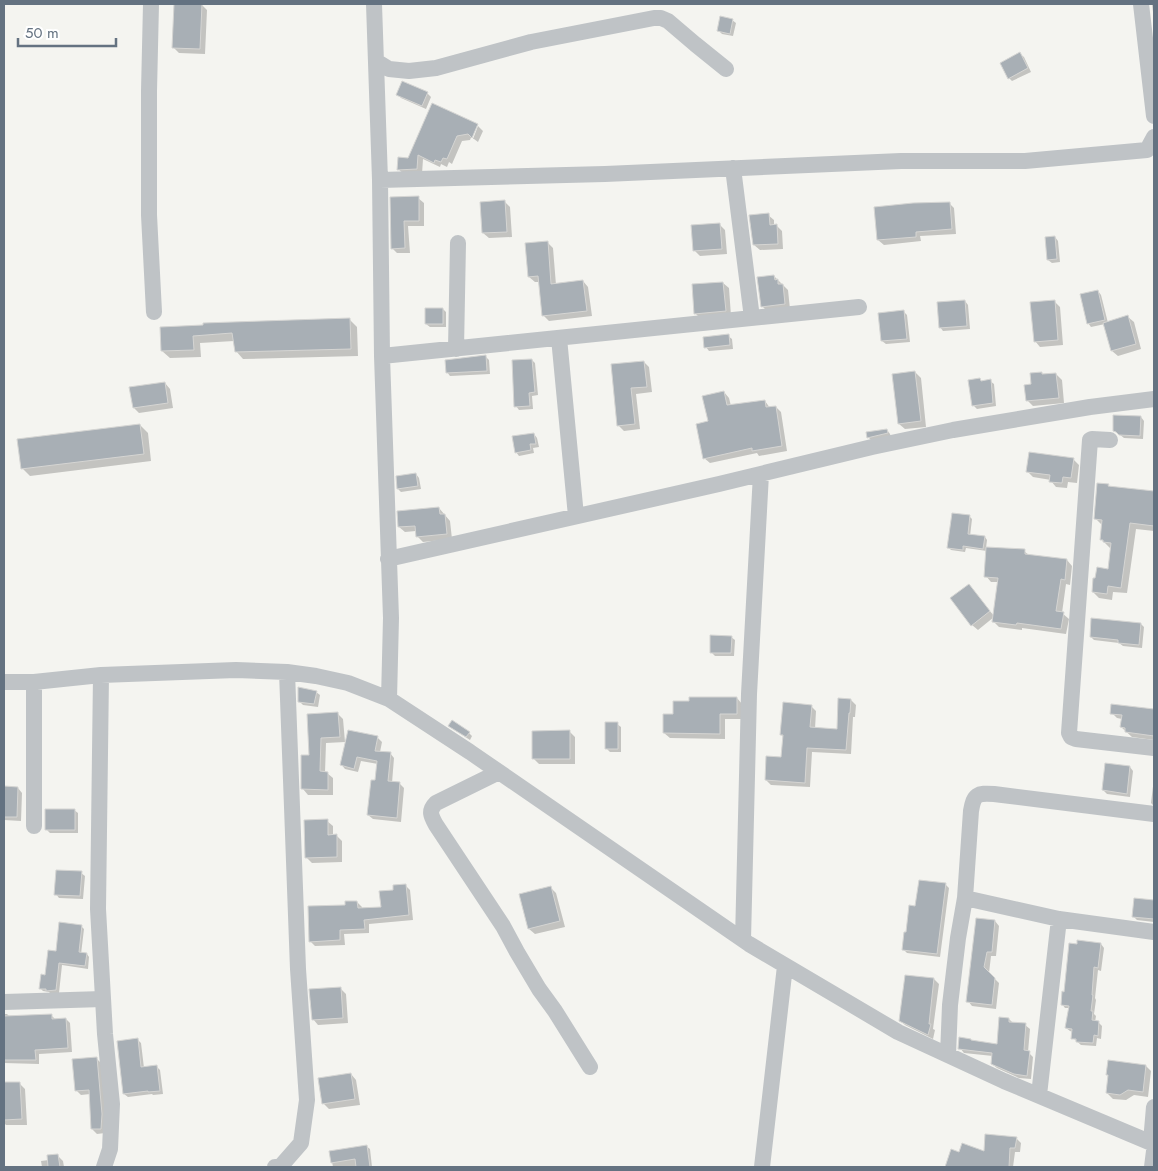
<svg xmlns="http://www.w3.org/2000/svg" width="1158" height="1171" font-family="Jost,sans-serif">
<style>
.shadow{fill:#0003}
.building{fill:#a8afb5;stroke:#d5d5d3}
.lines{fill:none;stroke-linecap:round;stroke-linejoin:round}
.minor{stroke:#bfc3c6;stroke-width:16}
</style>
<rect width="100%" height="100%" fill="#f4f4f0"/>
<path class="shadow" d="M175,4L202,5L207,10L205,54L179,53L173,47Z
M1152,4H1154V20Z
M732,20L736,23L733,36L722,34L718,30Z
M1020,54L1024,57L1031,72L1012,81L1009,78Z
M403,82L427,93L431,97L426,109L401,98L398,94Z
M433,105L478,126H476L470,140L462,141L452,164L449,162L447,167L441,164L440,167L423,159L422,174H404L398,169L408,159Z
M478,126L483,131L478,142L474,139H473Z
M391,198H418L424,203V226H408L410,253H397L392,248Z
M505,202L510,207L512,237L489,238L483,233Z
M949,203L954,208L956,234L920,236L921,241L884,245L878,240Z
M768,215L774,220V225H776L782,231L783,249L760,250L754,245Z
M720,225L725,230L727,254L700,256L694,250Z
M1055,237L1058,241L1060,262L1052,263L1048,260Z
M547,242L553,248L556,285L583,281L588,287L592,316L549,321L543,315L540,282H535L529,277Z
M774,276L788,290L790,309L768,312L762,306Z
M723,283L729,288L731,316L701,319L695,313Z
M1098,291L1101,295L1108,323L1128,317L1134,322L1141,349L1118,356L1112,351L1105,324L1091,327L1088,323Z
M965,301L968,305L970,329L943,331L940,327Z
M1054,301L1060,307L1063,345L1040,347L1035,341Z
M443,309L446,312V327H430L426,324Z
M903,311L907,315L910,342L886,344L882,341Z
M349,319L357,327L358,356L243,359L236,351L234,341L200,343L201,357L170,358L162,351V328Z
M728,336L732,339L733,349L709,351L706,347Z
M486,357L489,360L490,374L450,376L447,372Z
M532,360L535,363L538,395L532,396L533,409L519,410L516,406Z
M644,362L649,367L652,392L636,394L640,429L624,431L618,425L612,365Z
M915,372L921,378L926,427L905,429L899,424Z
M1042,373L1044,375L1056,374L1062,380L1064,403L1033,406L1027,400L1033,385Z
M980,379L982,382L990,381L994,384L996,406L977,409L974,406L970,381Z
M165,383L170,389L173,408L139,413L134,408Z
M724,392L729,398L731,406L765,401L770,408L776,407L781,412L787,451L759,456L757,453L710,463L704,458L710,422Z
M1141,417L1144,421L1143,439L1124,438L1114,430Z
M140,425L148,433L151,461L30,476L22,468Z
M887,430L890,434L891,437L872,441L868,437Z
M534,434L537,438L539,447L533,448L534,453L519,456L516,452Z
M1073,459L1079,465L1077,483L1068,482L1067,488L1056,487L1051,481V480L1033,477L1028,472Z
M416,474L419,478L421,489L401,492L398,489Z
M1108,485L1110,487L1154,493V531L1136,529L1127,593L1113,592L1112,600L1099,598L1093,592L1109,570L1111,549L1101,539L1102,525L1096,519Z
M439,508L450,521L452,539L423,542L417,536L416,531L405,532L399,527Z
M970,517L972,519L970,536L985,537L987,540L986,548L1024,551L1030,556L1067,560L1072,566L1070,585L1066,584L1062,613L1069,619L1066,634L1022,628V630L999,627L994,622V617L978,630L972,625L969,585L994,616L999,582H991L986,576L987,551L966,548L965,552L951,550L949,548Z
M1141,624L1144,627L1142,648L1123,646L1119,643L1094,640L1091,637Z
M731,637L735,640L734,656H715L711,652Z
M316,692L320,695L318,707L303,705L299,701Z
M737,698L742,704V719H725V739L670,738L664,733L674,715Z
M851,700L856,705L855,717H853L851,754L812,752L810,787L771,785L766,780L782,759L784,737L781,735L811,706L816,711L815,729L838,730Z
M1112,705L1154,710V740L1132,737L1121,727L1122,719L1117,718L1112,713Z
M338,714L343,719L345,742L326,743L325,773H327L333,778V795H308L303,789L310,756L308,716Z
M617,724L621,727V752H610L607,749Z
M453,729L469,733L472,736L470,740Z
M569,731L575,737V764H539L533,758Z
M377,737L382,742L380,752L390,753L394,758L392,783L400,784L404,788L401,822L373,819L368,815L376,781L378,764L361,761L358,772L345,769L341,764Z
M1107,765L1130,767L1133,771L1130,797L1107,794L1103,790Z
M1154,778V806L1151,803Z
M4,788H18L22,793L21,821L4,820Z
M74,810L78,813V833H50L47,830Z
M327,821L333,826V836H337L342,841V862L312,863L306,857Z
M81,873L85,876L83,899L59,898L56,894Z
M405,885L410,890L413,920L369,924V933L344,934L345,945L315,946L310,941L346,906L357,902L362,907V909L382,908L395,891Z
M946,885L949,888L940,957L907,953L903,949L907,933L916,908Z
M550,887L556,893L565,927L535,934L529,929L521,895Z
M1135,899L1154,901V922L1137,920L1134,917Z
M995,921L999,926L996,956H991L989,973L999,983L996,1009L972,1006L968,1001Z
M81,926L84,929L81,954H87L89,957L88,969L62,965L59,993H50L49,992L43,991L40,988L57,952Z
M1101,944L1104,948L1101,971L1098,970L1095,998L1096,1000L1094,1014L1096,1016L1095,1022H1098L1102,1026L1101,1039L1097,1038L1096,1046L1081,1045L1073,1038V1032L1070,1031L1066,1028L1070,1008H1065L1062,1004L1065,993Z
M906,976L934,979L939,984L933,1029L935,1030L933,1039L905,1025L900,1020Z
M341,989L346,994L348,1023L318,1025L313,1019Z
M4,1014H7L10,1017L51,1015L56,1020L66,1019L70,1023L72,1052L39,1054V1064L4,1063Z
M1009,1019L1013,1023L1025,1025L1030,1029L1028,1052L1033,1057L1031,1079L1019,1078L997,1068L992,1064L993,1056L964,1053L960,1048L971,1040L973,1042L998,1045Z
M138,1040L141,1043L144,1068L156,1066L160,1070L163,1094L153,1095L152,1094L128,1097L124,1094Z
M97,1059L102,1064L106,1120L105,1133L97,1134L92,1129L90,1094L81,1095L76,1090Z
M1146,1066L1151,1071L1148,1097L1134,1095L1126,1100L1113,1099L1107,1093Z
M351,1074L356,1080L360,1105L329,1109L323,1103Z
M19,1083L25,1089L27,1125H6L4,1123V1084Z
M1016,1138L1021,1143L1020,1152H1015L1013,1167H946L952,1150L960,1153H985Z
M366,1146L370,1149L372,1167H333L330,1152Z
M58,1156L63,1161L64,1167H42L41,1161L49,1160Z"/>
<path class="building" d="M174,4H202L200,49L172,48Z
M720,16L733,19L730,34L717,31Z
M1020,52L1028,68L1008,79L1000,63Z
M402,81L428,92L422,106L396,95Z
M432,103L478,124L472,138L468,134L457,136L447,159L443,158L441,162L435,160L434,163L418,155L417,169L397,170L398,157L408,158Z
M419,196V221H404L405,248L391,249L390,197Z
M505,200L507,232L482,233L480,202Z
M950,202L952,229L916,232V237L877,240L874,207L913,203Z
M769,213L770,225L777,224L778,244L753,245L749,215Z
M720,223L722,249L693,251L691,225Z
M1055,236L1057,259L1047,260L1045,237Z
M548,241L551,284L583,280L587,311L542,316L538,276L528,277L525,243Z
M774,275L775,280L778,279V284H783L785,304L761,307L757,277Z
M723,282L726,311L694,314L692,284Z
M1098,290L1105,320L1087,324L1080,294Z
M965,300L967,326L939,328L937,302Z
M1055,300L1058,340L1034,342L1030,302Z
M425,308H443V324H425Z
M904,310L907,339L881,341L878,313Z
M1128,315L1136,344L1111,351L1103,323Z
M350,318L351,349L235,352L232,333L193,336L194,350L161,351L160,327L203,325V323Z
M729,334L730,345L704,348L703,337Z
M486,355L487,371L446,373L445,360Z
M532,359L535,392L529,393L530,406L514,407L512,360Z
M644,361L647,387L631,388L635,424L617,426L611,364Z
M915,371L921,421L898,424L892,374Z
M1042,372V374L1056,373L1059,398L1026,401L1024,385L1031,384L1030,373Z
M980,378L981,381L991,379L993,403L972,406L968,380Z
M165,382L168,403L133,408L129,387Z
M724,391L727,405L765,400L766,407L776,406L782,446L752,451V448L703,459L696,424L708,421L702,396Z
M1113,415L1141,416L1140,436L1119,435L1116,432L1113,431Z
M140,424L144,454L21,469L17,439Z
M887,429L888,433L867,438L866,432Z
M534,433L536,444H530L531,450L515,453L512,436Z
M1029,452L1074,458L1071,478L1063,477L1062,483L1049,482L1050,475L1026,472Z
M416,473L418,486L397,489L396,476Z
M1097,483L1109,484L1108,486L1154,491V526L1130,523L1121,588L1108,586L1107,594L1092,592L1093,578H1095L1097,567L1108,569L1111,543L1103,542V540H1100L1102,520L1094,519Z
M439,507L440,514H445L447,534L416,537L415,526L398,527L397,511Z
M952,513L970,515L968,534L985,536L983,549L963,546V550L947,548Z
M986,547L1025,549V554L1067,559L1065,580L1061,579L1056,611L1064,612L1061,629L1017,623L1016,625L992,622L998,578L984,577Z
M969,584L990,611L971,626L950,598Z
M1091,618L1141,623L1139,645L1118,643V640L1090,637Z
M710,635L732,636L731,653H710Z
M298,687L317,691L314,704L298,702Z
M689,697H737V714H720V734L663,733V714H673V701H689Z
M838,698L851,699L850,713H849L846,750L807,748L805,783L765,780L766,756L781,757L783,735H780L783,702L812,705L810,727L837,729Z
M1111,704L1154,709V736L1125,732V728L1120,727L1122,715L1110,714Z
M338,712L340,737L321,738L320,771L328,772V790L301,789V755H309L307,714Z
M452,720L470,732L466,737L448,726Z
M605,722H618V749H605Z
M348,730L378,736L375,751L391,752L388,781L400,782L397,818L367,815L371,780H375L377,761L357,757L354,769L340,765Z
M570,730V759H532V731Z
M1105,763L1130,766L1127,794L1102,790Z
M4,786L18,787L17,817H4Z
M45,809H75V830H45Z
M328,819V835L337,834V857L305,858L304,820Z
M56,870L82,871L80,896L54,895Z
M919,880L946,883L937,954L902,950L904,932H906L909,905L915,906Z
M406,884L409,915L364,920L365,929L340,930V940L309,942L308,906L345,905V901H357L358,908L381,907L379,891L393,890V885Z
M551,886L560,921L528,929L519,894Z
M1134,898L1154,900V919L1132,917Z
M976,918L995,920L992,952H987L984,967L995,978L992,1005L966,1002Z
M59,922L82,925L79,952L87,953L85,966L59,963L56,990L46,991V989H39L41,974L45,975L48,950L56,951Z
M1077,940L1101,943L1098,968L1094,967L1092,995H1093L1091,1011H1093L1092,1020L1099,1021L1098,1036L1094,1035L1093,1043L1076,1042V1039H1071L1072,1029L1065,1028L1069,1006L1061,1005L1062,991L1064,992L1069,943L1077,944Z
M905,975L934,978L929,1024H931L928,1035L899,1021Z
M341,987L343,1018L312,1020L309,989Z
M52,1014V1019L66,1018L68,1048L35,1050L36,1060H4V1016Z
M999,1017L1009,1018V1022L1026,1023L1024,1050L1030,1051L1027,1076L1014,1074L991,1064L992,1053L958,1049L959,1037L971,1039V1040L997,1044Z
M138,1038L141,1067L157,1065L160,1091L148,1092V1091L123,1094L117,1041Z
M97,1057L102,1114L101,1129H91L89,1090L75,1091L72,1059Z
M1108,1060L1146,1065L1143,1092L1128,1090L1120,1095L1106,1093L1108,1075H1106Z
M351,1073L355,1099L322,1104L318,1078Z
M4,1082H20L22,1119L4,1120Z
M985,1134L1017,1137L1015,1148H1010L1009,1167H945L951,1149L959,1152L962,1143L984,1151Z
M367,1145L370,1167H356L355,1159L331,1163L329,1151Z
M58,1154L60,1167H48L47,1155Z"/>
<g class="lines">
<path class="minor" d="M151,4L149,91V215L154,312
M374,4L380,180L382,356L391,618L389,699
M1141,4L1154,116
M376,61L389,69L409,71L436,68L531,42L654,18H661L668,21L695,44L726,69
M733,168L752,318
M380,180L605,174L901,161H1025L1147,150L1154,137
M559,338L576,516
M456,349L458,243
M382,356L859,307
M1110,440L1092,439L1090,440L1069,733L1071,737L1076,739L1154,748
M388,559L719,484L872,447L953,430L1090,407L1154,399
M101,675L98,909L105,1034L112,1104L110,1149L104,1167
M4,682H34L101,675L236,670L287,672L316,676L348,683L389,699L470,752L749,944L898,1032L1004,1081L1154,1144
M499,772L436,803C428,811 431,816 436,825L503,926L517,952L539,989L555,1011L590,1067
M34,826V682
M965,898L1059,919L1154,932
M743,940L749,694L761,474
M4,1002L103,999
M948,1055L950,1005L958,938L965,898L971,811C974,794 977,793 994,794L1154,814
M1039,1095L1059,919
M1151,1142L1154,1107
M275,1167H280L301,1143L307,1100L298,969L287,672
M762,1167L785,966
M1152,1167L1154,1151"/>
</g>
<rect width="1158" height="1171" fill="none" stroke="#647281" stroke-width="10"/>
<path d="M18 38v8h98v-8" fill="none" stroke="#647281" stroke-width="2.5"/>
<text x="25" y="38" font-size="15" fill="#647281" stroke="#ffffff" stroke-width="4" paint-order="stroke">50 m</text>
</svg>
